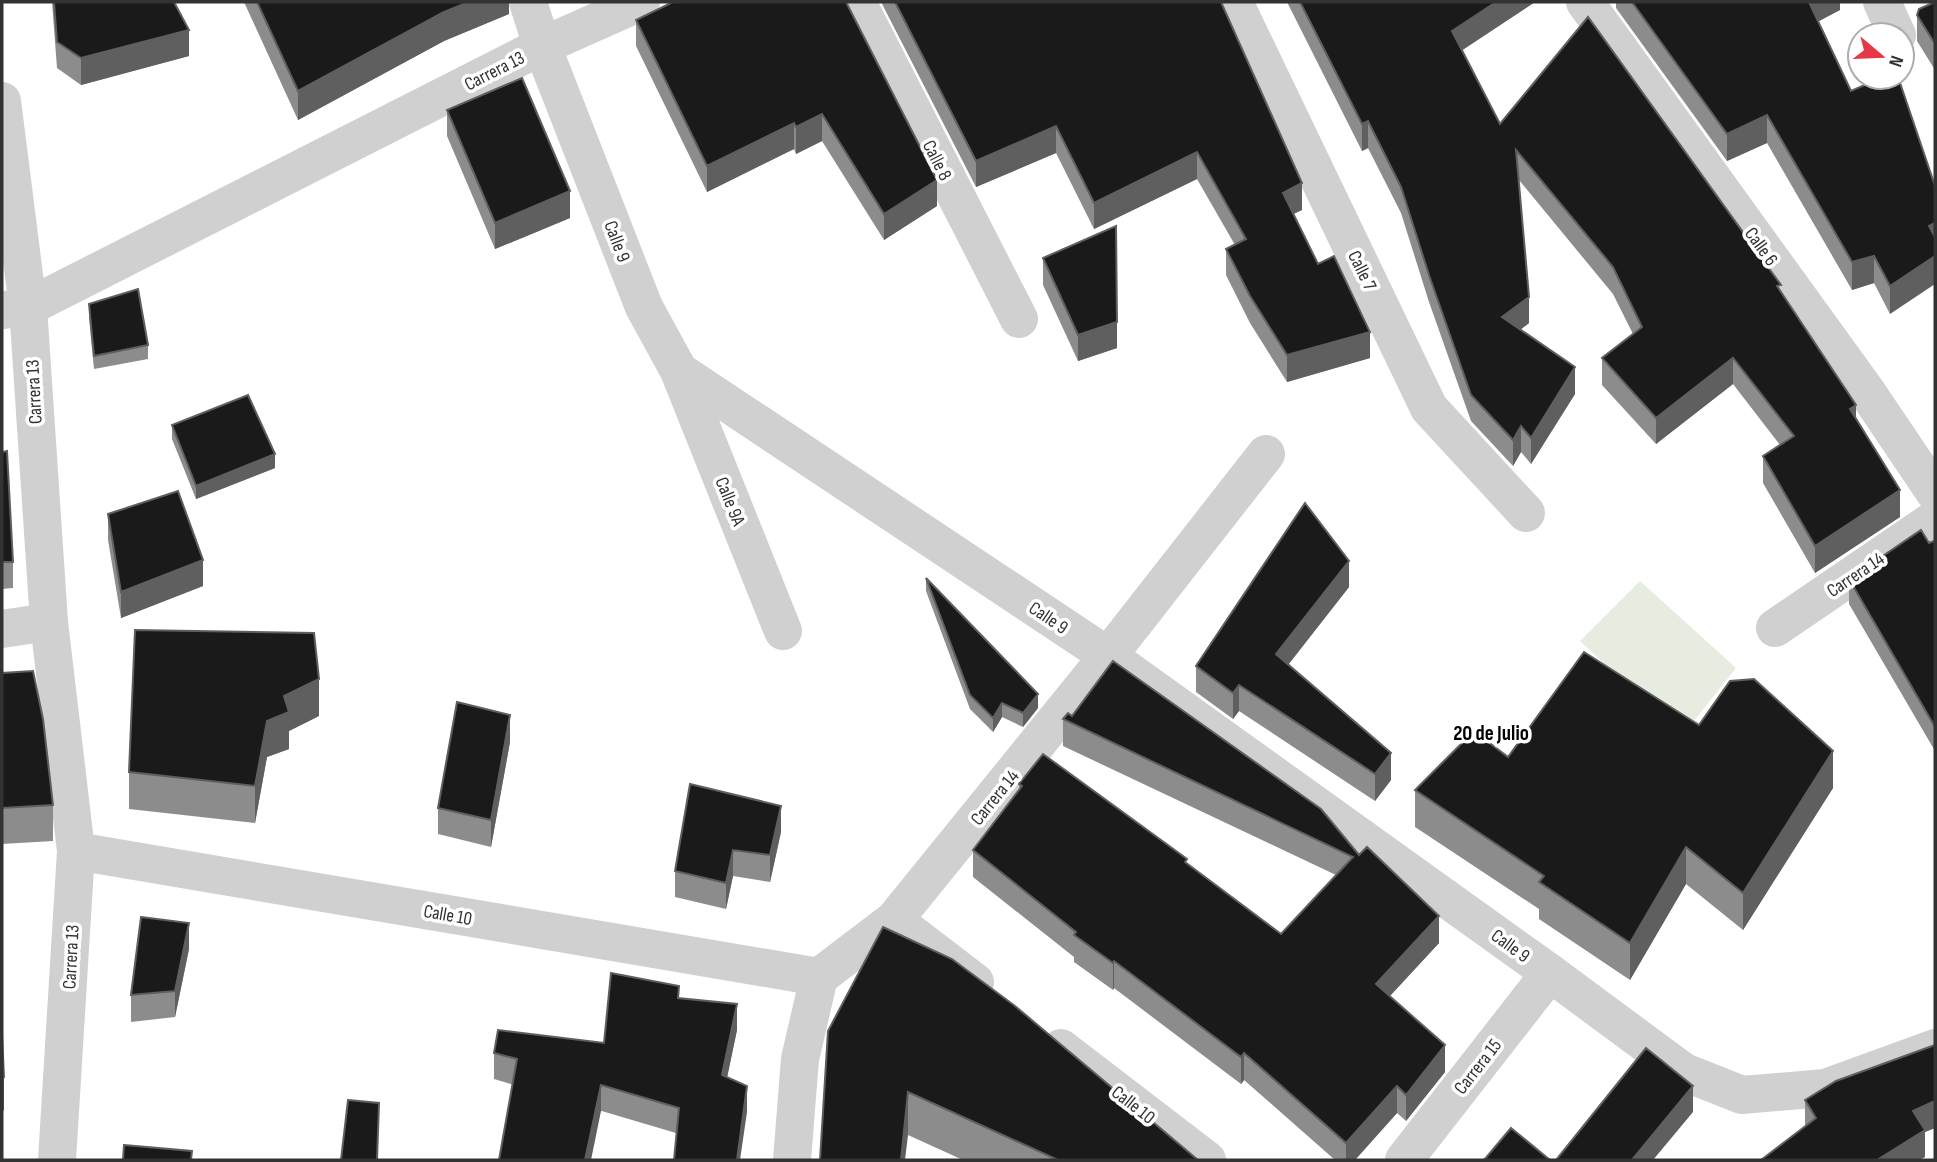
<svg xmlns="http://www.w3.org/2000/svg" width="1937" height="1162" font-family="'Sofia Sans Condensed',sans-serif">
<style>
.green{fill:#e6ecdf}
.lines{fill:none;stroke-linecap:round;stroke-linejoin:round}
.minor{stroke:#d0d0d0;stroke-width:38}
.wall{fill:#8c8c8c}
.shaded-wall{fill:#5f5f5f}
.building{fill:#1a1a1a;stroke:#5f5f5f;stroke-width:2}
.labels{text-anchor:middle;stroke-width:7;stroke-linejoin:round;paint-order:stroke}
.street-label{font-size:19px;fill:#333;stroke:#fff}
.neighbourhood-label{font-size:21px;font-weight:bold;fill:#000;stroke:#fff}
</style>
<rect width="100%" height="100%" fill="#fff"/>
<path class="green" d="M1640,581L1736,668L1682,736L1580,641Z"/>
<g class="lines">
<path class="minor" d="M528,2L542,46L644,307L679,371L1108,656L1550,973L1684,1072L1742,1095L1825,1088L1935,1048
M857,2L1019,319
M1234,2L1429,408L1526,513
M1585,2L1869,395L1935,493
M1882,2L1897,35
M2,101L28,307L49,622L76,851L57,1160
M4,310L28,307L542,46L641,2
M679,371L783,631
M1775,628L1935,519
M2,629L49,622
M76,851L819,977
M894,920L975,982
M1061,1048L1207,1160
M792,1160L800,1059L819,977L894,920L1108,656L1266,454
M1404,1160L1550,973"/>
</g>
<path class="wall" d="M52,2H174L189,56L81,85L57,68Z
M244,2H509V14L444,41L298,120Z
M846,2L937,206L884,240L822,141L796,154L794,149L707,192L636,46V20Z
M881,2H1221L1302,210L1293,214L1318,264L1370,358L1287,382L1250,323L1226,275V249L1235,245L1197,179L1094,229L1056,153L976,187Z
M1287,2H1535L1462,50L1500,124L1781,293L1856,419L1900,517L1815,573L1763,483V456L1780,445L1733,384L1656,444L1602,385V358L1633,334L1613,294L1519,180L1529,323L1520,330L1575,394L1531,464L1521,452L1513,466L1471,421L1429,302L1401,213L1368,148L1362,151Z
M1616,2H1840V10L1818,21L1851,91L1898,77L1890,314L1874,283L1852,290L1767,143L1727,161L1616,8Z
M1935,2V70L1917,41V15Z
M447,110L570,218L495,249L447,136Z
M1043,258L1117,348L1078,361L1043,285Z
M89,304L148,345V359L94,369L89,318Z
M172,425L275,468L196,499L172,439Z
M2,452L13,562V588L2,589Z
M108,514L203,586L121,618L108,540Z
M1929,543H1935V751L1849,604V579Z
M926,578L1038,708L1023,727L1002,717L993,732L970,709L926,591Z
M1349,587L1289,664L1391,780L1375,801L1239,711L1233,719L1196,692V666Z
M2,673L53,805V841L2,844Z
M319,716L289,731V749L267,757L255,823L129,809V772Z
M1072,716L1359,855L1439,943L1390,996L1445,1072L1406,1121L1397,1113L1355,1160H1335L1244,1080L1241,1084L1114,988L1113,990L1074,962V957L973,877V850L1019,790V784L1187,864L1281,934L1336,875L1063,746V719Z
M1699,725L1833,788L1743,930L1686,884L1630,980L1539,919V909L1415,827V790L1508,757Z
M510,742L491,847L438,834V808Z
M781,832L770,882L733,876L726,909L675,897V871Z
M189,949L175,1017L131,1022V995Z
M679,998L737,1030L727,1077L747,1112L676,1133L494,1079V1053L604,1043Z
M828,1031L1198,1160H963L908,1135Z
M1935,1045V1128L1925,1132V1157L1919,1160H1761L1805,1126V1100Z"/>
<path class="shaded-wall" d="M469,2H509V14L444,41L298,120V91L444,12Z
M1496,2H1535L1452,57V31Z
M1808,2H1840V10L1808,27Z
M189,30V56L81,85V58Z
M822,114V141L796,154V127Z
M1767,115V143L1727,161V134Z
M1368,121V148L1362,151V124Z
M794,123V149L707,192V166Z
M1056,126V153L976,187V161Z
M1197,152V179L1094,229V203Z
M937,180V206L884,240V214Z
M1302,183V210L1283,219V193Z
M570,191V218L495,249V223Z
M1935,223V251L1929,226Z
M1874,256V283L1852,290V262Z
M1935,256V284L1890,314V286Z
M1529,297V323L1502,344V317Z
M1117,322V348L1078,361V335Z
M1370,332V358L1287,382V355Z
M1733,358V384L1656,444V418Z
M1575,367V394L1531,464V438Z
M1856,405V431L1850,409Z
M1521,426V452L1513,466V440Z
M275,454V468L196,499V486Z
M1900,490V517L1815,573V546Z
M203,560V586L121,618V592Z
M1349,561V587L1276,680V654Z
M319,679V716L289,731V749L267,757L255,823V786L267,721L284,696Z
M1239,685V711L1233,719V693Z
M1038,694V708L1023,727V713Z
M1002,703V717L993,732V718Z
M510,715V742L491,847V820Z
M1833,751V788L1743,930V893Z
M1391,753V780L1375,801V774Z
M781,806V832L770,882V855Z
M1686,847V884L1630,980V943Z
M733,850V876L726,909V883Z
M1439,916V943L1376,1011V984Z
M189,923V949L175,1017V991Z
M1114,961V988L1113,990V963Z
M737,1004V1030L722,1102V1075Z
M1445,1045V1072L1406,1121V1095Z
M1244,1053V1080L1241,1084V1057Z
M4,1077V1110L2,1112V1079Z
M601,1085V1111L591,1160H585Z
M747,1086V1112L740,1160H737Z
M1397,1086V1113L1355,1160H1346V1143Z
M1693,1086V1112L1653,1160H1632Z
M908,1092V1135L905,1160H901Z
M1935,1101V1128L1925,1132V1157L1919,1160H1877L1913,1111Z"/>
<path class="building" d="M54,2H174L189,30L81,58L57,42Z
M257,2H469L444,12L298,91Z
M673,2H846L937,180L884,214L822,114L796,127L794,123L707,166L636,20Z
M895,2H1221L1302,183L1283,193L1318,264L1334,256L1370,332L1287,355L1250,296L1226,249L1246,239L1197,152L1094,203L1056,126L976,161Z
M1300,2H1496L1452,31L1500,124L1588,17L1781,285L1777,286L1856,405L1850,409L1900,490L1815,546L1763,456L1794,436L1733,358L1656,418L1602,358L1642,327L1613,267L1516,150L1529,297L1502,317L1575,367L1531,438L1521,426L1513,440L1471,395L1429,275L1401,187L1368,121L1362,124Z
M1632,2H1809L1851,91L1883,77H1898L1935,186V223L1929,226L1935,237V256L1890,286L1874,256L1852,262L1767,115L1727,134Z
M1935,2V44L1917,15L1919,9Z
M522,78L570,191L495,223L447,110Z
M1116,226L1117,322L1078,335L1043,258Z
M138,289L148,345L94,356L89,304Z
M248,395L275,454L196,486L172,425Z
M7,451L13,562H2V452Z
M178,491L203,560L121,592L108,514Z
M1305,503L1349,561L1276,654L1391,753L1375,774L1239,685L1233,693L1196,666Z
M1921,530L1929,543L1934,541L1935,543V727L1849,579Z
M926,578L1038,694L1023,713L1002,703L993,718L970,695Z
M135,630L314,633L319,679L284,696L289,712L267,721L255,786L129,772Z
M1584,652L1699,725L1730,681L1754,679L1833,751L1743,893L1686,847L1630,943L1539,882L1544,876L1415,790L1474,731L1508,757Z
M1113,661L1321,809L1359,855L1367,847L1439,916L1376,984L1445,1045L1406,1095L1397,1086L1346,1143L1244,1053L1241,1057L1114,961L1113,963L1074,935L1076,932L973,850L1022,786L1019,784L1043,754L1187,859L1185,862L1281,934L1353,857L1063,719L1068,713L1072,716Z
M33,671L43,719L53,805L2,808V673Z
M457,702L510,715L491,820L438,808Z
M690,784L781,806L770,855L733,850L726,883L675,871Z
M141,917L189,923L175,991L131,995Z
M883,927L952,959L1015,1006L1198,1160H1058L908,1092L901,1160H820L828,1031Z
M611,973L679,986L678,998L737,1004L722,1075L747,1086L737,1160H674L679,1108L601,1085L585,1160H499L517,1059L494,1053L498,1030L604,1043Z
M2,1034L4,1077L2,1079Z
M1935,1045V1101L1913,1111L1925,1130L1877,1160H1761L1816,1118L1805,1100L1836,1081Z
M1646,1048L1693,1086L1632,1160H1556Z
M348,1100L379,1103L377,1160H341Z
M1511,1128L1550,1160H1484Z
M124,1145L192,1151L191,1160H123Z"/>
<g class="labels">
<g class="street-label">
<text transform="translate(494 70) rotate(-27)" y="7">Carrera 13</text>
<text transform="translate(938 160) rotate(63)" y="7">Calle 8</text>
<text transform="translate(618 241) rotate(69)" y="7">Calle 9</text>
<text transform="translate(1762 246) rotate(54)" y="7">Calle 6</text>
<text transform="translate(1363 270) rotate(64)" y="7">Calle 7</text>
<text transform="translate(33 392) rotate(-93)" y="7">Carrera 13</text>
<text transform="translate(731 501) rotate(68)" y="7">Calle 9A</text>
<text transform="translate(1855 574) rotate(-34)" y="7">Carrera 14</text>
<text transform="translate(1049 617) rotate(34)" y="7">Calle 9</text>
<text transform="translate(994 797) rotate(-51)" y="7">Carrera 14</text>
<text transform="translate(448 914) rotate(10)" y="7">Calle 10</text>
<text transform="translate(1511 945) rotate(36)" y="7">Calle 9</text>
<text transform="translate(70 957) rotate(-87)" y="7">Carrera 13</text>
<text transform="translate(1477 1066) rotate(-52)" y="7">Carrera 15</text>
<text transform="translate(1134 1104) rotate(38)" y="7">Calle 10</text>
</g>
<g class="neighbourhood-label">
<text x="1491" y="740">20 de Julio</text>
</g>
</g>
<rect width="1937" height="1162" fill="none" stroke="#333333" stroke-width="7"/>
<g transform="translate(1881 56) rotate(109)"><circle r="33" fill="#ffffff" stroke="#adadad" stroke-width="2"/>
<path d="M0-5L12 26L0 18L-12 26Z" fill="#e63946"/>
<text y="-10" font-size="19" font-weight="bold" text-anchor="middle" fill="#333333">N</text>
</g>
</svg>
